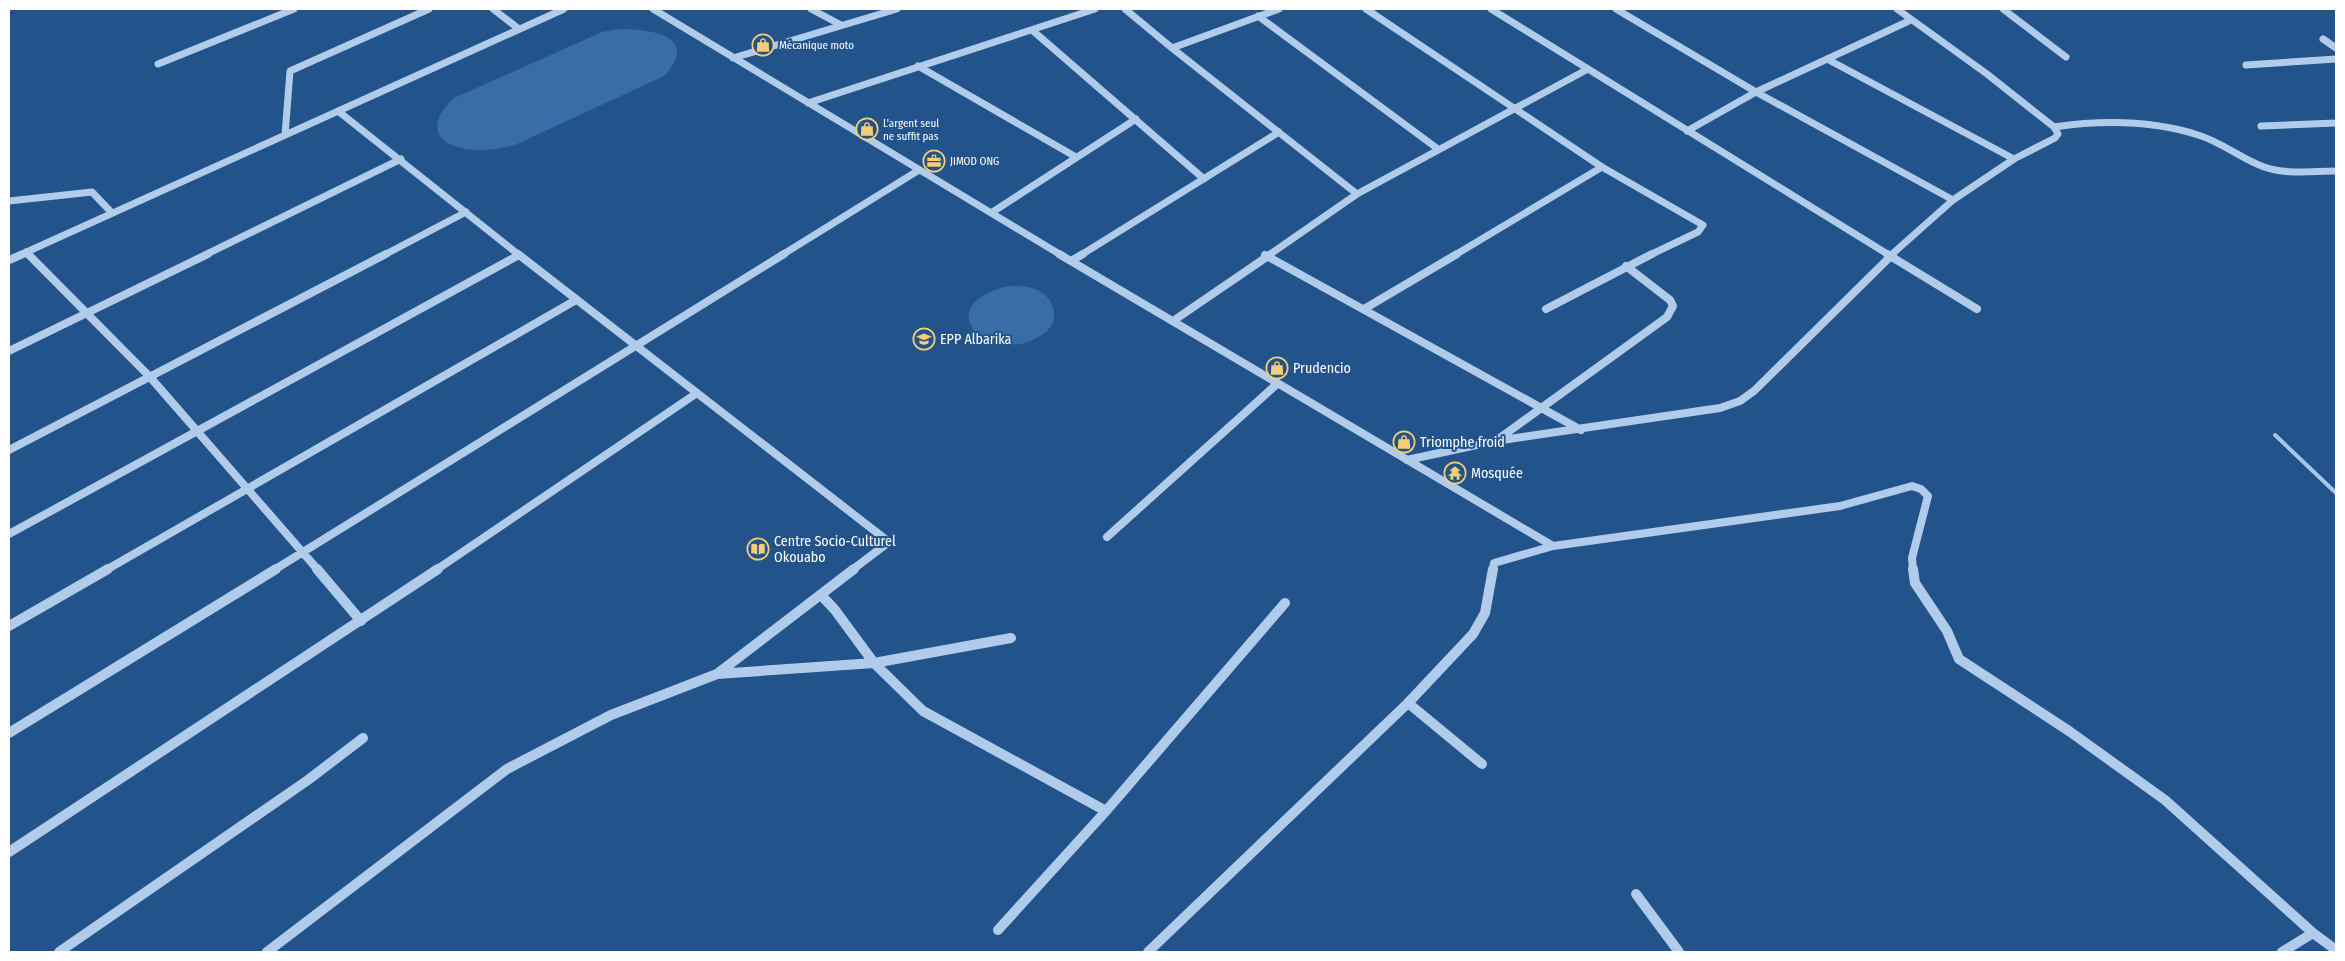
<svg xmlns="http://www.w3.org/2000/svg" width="2345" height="961" font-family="'Fira Sans Condensed',sans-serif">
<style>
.green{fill:#386da8}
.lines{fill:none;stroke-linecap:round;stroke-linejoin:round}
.stream{stroke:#a5c7eb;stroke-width:4}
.minor-far2{stroke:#b1ccea;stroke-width:7}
.minor-far1{stroke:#b1ccea;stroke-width:8}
.minor{stroke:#b1ccea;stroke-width:10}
.labels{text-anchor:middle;stroke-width:4;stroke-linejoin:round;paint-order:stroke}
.far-poi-label{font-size:11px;fill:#fff;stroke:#23538b;text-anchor:start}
.poi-label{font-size:14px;fill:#fff;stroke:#23538b;text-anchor:start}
</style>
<rect width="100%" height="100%" fill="#23538b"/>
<path class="green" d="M621,29C652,29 701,37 664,76L515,145C501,148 487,151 473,150C435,146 425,125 454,98L602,32Z
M1009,286C1019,286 1030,286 1039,291C1057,300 1060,323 1043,334C990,371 925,305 1009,286Z"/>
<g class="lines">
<path class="stream" d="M2275,435L2336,493"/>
<path class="minor-far2" d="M493,9L519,29
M653,9L1061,255
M811,9L841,25
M1125,9L1172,48
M1279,9L1172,48L1357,194
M1366,9L1602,167L1703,225L1698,232L1650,255
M1491,9L1889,255
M1616,9L1756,92L1953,200
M2003,9L2066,57
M1258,16L1438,149
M1032,30L1204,179
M2323,39L2336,48
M733,58L897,9
M1827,59L2014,159
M158,64L294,9
M2246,65L2336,59
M918,66L1076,157
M808,103L1095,9
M338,111L519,255
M2261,126L2336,123
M2054,127C2103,120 2151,120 2198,135C2222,142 2241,159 2264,167C2287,175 2312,171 2336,171
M1687,131L1756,92L1911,20
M285,135L290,71L429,9
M9,201L92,192L112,213
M991,213L1136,119
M26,252L29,255
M20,255L564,9
M205,255L401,159
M384,255L466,212
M782,255L919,170
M1081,255L1279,132
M1269,255L1357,194L1588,69
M1455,255L1602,167
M1891,255L1953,200L2014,159L2055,138L2058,134L2054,127L1987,74L1897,9"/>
<path class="minor-far1" d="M28,254L150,377L318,570
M518,254L889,542L852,570
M1059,254L1553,546
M1887,254L1977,309
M1265,255L1581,430
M9,260L23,254
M1071,261L1083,254
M1364,309L1457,254
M1546,309L1652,254
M1173,321L1271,254
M9,351L208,254
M1497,440L1667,317L1673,306L1670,300L1626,266
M9,450L386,254
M1407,460L1495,441L1720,408L1740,401L1754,391L1893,254
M9,534L519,255
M1107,537L1277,384
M106,570L576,300
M274,570L784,254
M436,570L697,393
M1493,570L1494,563L1553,546L1840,506L1912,486L1921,489L1928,496L1912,558L1913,570"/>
<path class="minor" d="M317,569L361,621
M1913,569L1915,583L1947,631L1959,659L2069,731L2165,800L2313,933L2336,950
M821,595L835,610L874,663L923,711L1106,811
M9,626L108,569
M717,674L854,569
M1408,703L1482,764
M9,733L276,569
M9,852L438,569
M1636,894L1679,952
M998,930L1106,811L1285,603
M59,952L308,780L363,738
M267,952L507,769L611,715L717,674L874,663L1011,638
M1148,952L1408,703L1473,634L1485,613L1493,569
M2282,952L2313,933"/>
</g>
<defs>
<g id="shop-ring" transform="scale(1.125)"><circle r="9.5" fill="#23538b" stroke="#f5cd74" stroke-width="1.5"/><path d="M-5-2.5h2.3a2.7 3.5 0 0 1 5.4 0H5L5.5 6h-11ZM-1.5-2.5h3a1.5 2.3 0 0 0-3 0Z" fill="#f5cd74"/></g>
<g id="office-ring" transform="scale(1.125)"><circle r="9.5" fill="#23538b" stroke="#f5cd74" stroke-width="1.5"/><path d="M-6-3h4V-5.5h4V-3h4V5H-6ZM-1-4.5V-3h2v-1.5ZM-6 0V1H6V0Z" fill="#f5cd74"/></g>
<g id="school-ring" transform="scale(1.125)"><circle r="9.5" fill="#23538b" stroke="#f5cd74" stroke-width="1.5"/><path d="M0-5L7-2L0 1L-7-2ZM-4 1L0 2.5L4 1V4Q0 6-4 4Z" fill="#f5cd74"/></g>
<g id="temple-ring" transform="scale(1.125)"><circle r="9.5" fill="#23538b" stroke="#f5cd74" stroke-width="1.5"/><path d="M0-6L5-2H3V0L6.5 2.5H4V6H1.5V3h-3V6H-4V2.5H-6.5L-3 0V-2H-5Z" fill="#f5cd74"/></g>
<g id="library-ring" transform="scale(1.125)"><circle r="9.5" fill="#23538b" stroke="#f5cd74" stroke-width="1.5"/><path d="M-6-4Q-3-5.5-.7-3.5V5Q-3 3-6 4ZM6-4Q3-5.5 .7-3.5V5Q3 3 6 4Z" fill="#f5cd74"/></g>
</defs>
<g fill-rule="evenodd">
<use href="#shop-ring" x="763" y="45"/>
<use href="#shop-ring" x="867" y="129"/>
<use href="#office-ring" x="934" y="161"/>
<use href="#school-ring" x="924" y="339"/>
<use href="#shop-ring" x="1277" y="368"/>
<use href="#shop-ring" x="1404" y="442"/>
<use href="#temple-ring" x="1455" y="473"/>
<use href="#library-ring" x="758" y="549"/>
</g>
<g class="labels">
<g class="far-poi-label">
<text x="779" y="49">Mécanique moto</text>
<text x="883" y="127">L'argent seul<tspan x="883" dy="13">ne suffit pas</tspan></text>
<text x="950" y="165">JIMOD ONG</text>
</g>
<g class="poi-label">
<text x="940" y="344">EPP Albarika</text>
<text x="1293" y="373">Prudencio</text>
<text x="1420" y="447">Triomphe froid</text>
<text x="1471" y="478">Mosquée</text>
<text x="774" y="546">Centre Socio-Culturel<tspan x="774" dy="16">Okouabo</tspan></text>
</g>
</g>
<rect width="2345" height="961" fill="none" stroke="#ffffff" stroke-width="20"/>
</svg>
